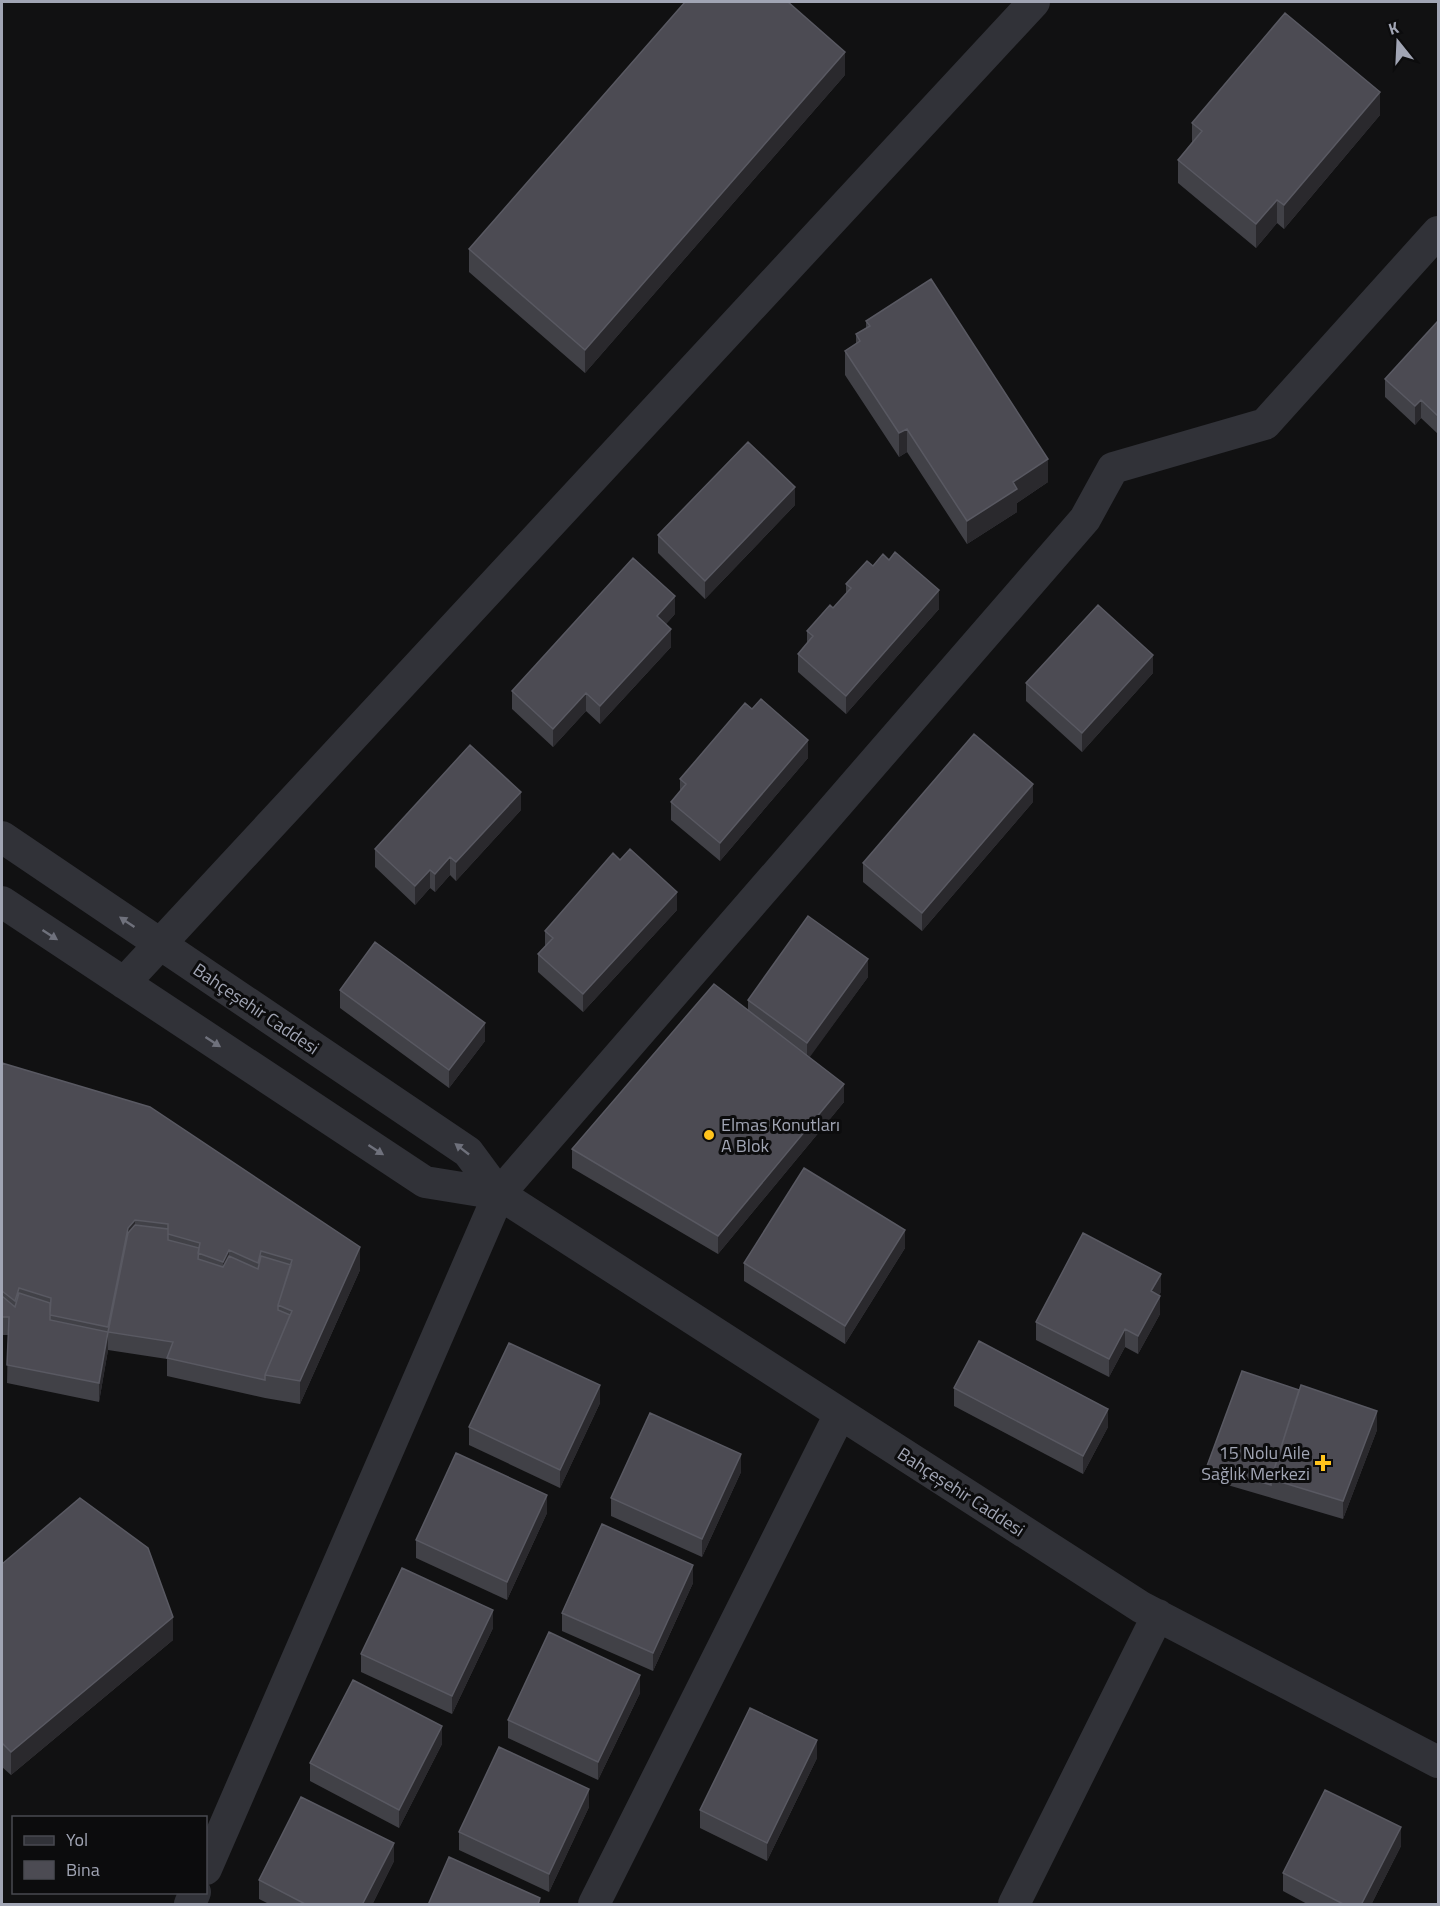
<svg xmlns="http://www.w3.org/2000/svg" width="1440" height="1906" font-family="'Titillium Web',sans-serif">
<style>
.lines{fill:none;stroke-linecap:round;stroke-linejoin:round}
.street{stroke:#313238;stroke-width:32}
.wall{fill:#414147}
.shaded-wall{fill:#2a292d}
.building{fill:#4c4b53;stroke:#595962;stroke-width:1.5}
.oneway{fill:#6f717c}
.poi-dot{fill:#ffc31c;stroke:#0c0c0d;stroke-width:2}
.labels{text-anchor:middle;stroke-width:6;stroke-linejoin:round;paint-order:stroke}
.street-label{font-size:18px;fill:#a1a5b4;stroke:#0c0c0d}
.poi-label{font-size:18px;fill:#a1a5b4;stroke:#0c0c0d;text-anchor:start}
</style>
<rect width="100%" height="100%" fill="#111112"/>
<g class="lines">
<path class="street" d="M2,837L468,1152L499,1194L1141,1607L1438,1762
M2,902L425,1182L499,1194
M124,983L1034,2
M206,1869L499,1194L1085,519L1113,468L1265,424L1438,232
M190,1904L195,1892
M594,1904L840,1414
M1014,1904L1158,1615"/>
</g>
<path class="wall" d="M845,75L585,373L469,272V249Z
M1380,115L1284,229L1277,223L1256,248L1178,183V160L1192,142V123Z
M866,321L1048,482L1017,503V512L967,544L907,452L899,457L845,375V351L856,344V334L866,328Z
M1438,321V434L1421,418L1415,425L1385,397V379Z
M795,505L705,599L658,553V535Z
M873,566L939,609L846,714L798,672V654L807,643V631L833,608L846,594V584Z
M675,614L666,624L671,647L600,724L586,711L553,747L512,709V691Z
M1153,673L1082,752L1026,701V683Z
M808,758L720,861L671,820V802L680,791V779Z
M1033,802L922,931L863,882V863Z
M521,810L456,881L450,875L435,892L430,888L415,905L375,867V849Z
M677,910L583,1012L538,972V954L545,947V931Z
M868,977L809,1057L844,1102L718,1254L572,1168V1149L748,1010V1000Z
M340,990L485,1041L449,1088L340,1008Z
M2,1063L360,1270L300,1404L265,1398L167,1376V1359L108,1350L99,1402L7,1383L8,1335H2Z
M905,1248L845,1344L744,1281V1263Z
M1161,1292L1159,1295L1160,1314L1138,1354L1125,1347L1109,1377L1036,1340V1322Z
M954,1388L1108,1427L1083,1474L954,1406Z
M600,1403L560,1488L469,1445V1427Z
M1377,1430L1343,1519L1207,1479V1466Z
M741,1472L702,1557L611,1516V1498Z
M547,1513L507,1600L416,1558V1540Z
M2,1564L173,1640L11,1775L2,1767Z
M693,1583L653,1671L562,1631V1613Z
M493,1628L452,1714L361,1672V1654Z
M640,1693L598,1780L508,1738V1720Z
M442,1744L399,1828L310,1781V1763Z
M817,1758L767,1861L700,1828V1810Z
M589,1807L549,1892L459,1850V1832Z
M1401,1846L1371,1905H1309L1283,1891V1873Z
M394,1861L372,1905H271L259,1899V1880Z"/>
<path class="shaded-wall" d="M845,52V75L585,373V350Z
M1380,92V115L1284,229V205Z
M1277,200V223L1256,248V224Z
M1421,400V418L1415,425V406Z
M907,429V452L899,457V433Z
M1048,459V482L1017,503V512L967,544V521L1013,482Z
M795,487V505L705,599V581Z
M939,590V609L846,714V696Z
M675,596V614L657,634V616Z
M671,629V647L600,724V706Z
M1153,655V673L1082,752V733Z
M586,693V711L553,747V729Z
M808,740V758L720,861V843Z
M1033,784V802L922,931V913Z
M521,792V810L456,881V862Z
M450,857V875L435,892V874Z
M430,870V888L415,905V886Z
M677,892V910L583,1012V994Z
M868,959V977L807,1061V1043Z
M485,1023V1041L449,1088V1070Z
M844,1084V1102L718,1254V1236Z
M135,1220V1243L108,1332V1327L128,1228Z
M905,1230V1248L845,1344V1326Z
M360,1247V1270L300,1404V1381Z
M229,1250V1274L223,1285V1262Z
M1161,1274V1292L1151,1309V1291Z
M1160,1296V1314L1138,1354V1336Z
M1125,1329V1347L1109,1377V1359Z
M108,1332V1350L99,1402V1383Z
M600,1385V1403L560,1488V1470Z
M1108,1409V1427L1083,1474V1456Z
M1377,1411V1430L1343,1519V1501Z
M741,1454V1472L702,1557V1539Z
M547,1495V1513L507,1600V1582Z
M693,1565V1583L653,1671V1653Z
M493,1610V1628L452,1714V1696Z
M173,1617V1640L11,1775V1752Z
M640,1675V1693L598,1780V1762Z
M442,1726V1744L399,1828V1810Z
M817,1740V1758L767,1861V1843Z
M589,1789V1807L549,1892V1874Z
M1401,1827V1846L1371,1905H1361Z
M394,1843V1861L372,1905H362Z"/>
<path class="building" d="M685,2H788L845,52L585,350L469,249Z
M1285,13L1380,92L1284,205L1277,200L1256,224L1178,160L1202,131L1192,123Z
M931,279L1048,459L1013,482L1017,489L967,521L907,429L899,433L845,351L860,341L856,334L870,326L866,321Z
M1438,321V416L1421,400L1415,406L1385,379Z
M748,442L795,487L705,581L658,535Z
M895,552L939,590L846,696L798,654L813,636L807,631L830,605L833,608L851,588L846,584L867,561L873,566L883,554L889,560Z
M633,558L675,596L657,616L671,629L600,706L586,693L553,729L512,691Z
M1098,605L1153,655L1082,733L1026,683Z
M761,699L808,740L720,843L671,802L686,784L680,779L745,703L752,709Z
M974,734L1033,784L922,913L863,863Z
M470,745L521,792L456,862L450,857L435,874L430,870L415,886L375,849Z
M630,849L677,892L583,994L538,954L553,938L545,931L613,853L620,860Z
M808,916L868,959L807,1043L748,1000Z
M375,942L485,1023L449,1070L340,990Z
M714,984L844,1084L718,1236L572,1149Z
M2,1063L150,1107L360,1247L300,1381L265,1375L292,1311L278,1305L292,1260L261,1251L258,1263L229,1250L223,1262L198,1253L200,1243L168,1234V1224L135,1220L128,1228L108,1327L50,1315L51,1298L19,1288L15,1301L2,1291Z
M804,1168L905,1230L845,1326L744,1263Z
M135,1225L168,1229V1240L199,1248L198,1259L223,1267L229,1256L258,1269L261,1256L291,1265L278,1305V1310L290,1315L265,1375V1380L167,1358L173,1342L108,1332L128,1233Z
M1083,1233L1161,1274L1151,1291L1160,1296L1138,1336L1125,1329L1109,1359L1036,1322Z
M19,1293L50,1303V1320L108,1332L99,1383L7,1365L9,1317H2V1296L15,1307Z
M979,1341L1108,1409L1083,1456L954,1388Z
M509,1343L600,1385L560,1470L469,1427Z
M1242,1371L1299,1390L1271,1479V1485L1207,1466Z
M1301,1385L1377,1411L1343,1501L1271,1479Z
M650,1413L741,1454L702,1539L611,1498Z
M456,1453L547,1495L507,1582L416,1540Z
M80,1498L148,1548L173,1617L11,1752L2,1743V1564Z
M602,1524L693,1565L653,1653L562,1613Z
M402,1568L493,1610L452,1696L361,1654Z
M549,1632L640,1675L598,1762L508,1720Z
M353,1680L442,1726L399,1810L310,1763Z
M750,1708L817,1740L767,1843L700,1810Z
M499,1747L589,1789L549,1874L459,1832Z
M1325,1790L1401,1827L1361,1905H1345L1283,1873Z
M301,1797L394,1843L362,1905H307L259,1880Z
M449,1857L540,1898L538,1905H428Z"/>
<defs><path id="oneway-solid" d="M-6-.8H1V-3.2L6.5 0L1 3.2V.8H-6Z" transform="scale(1.5)"/></defs>
<g class="oneway">
<use href="#oneway-solid" transform="translate(127 922) rotate(-146)"/>
<use href="#oneway-solid" transform="translate(50 935) rotate(33)"/>
<use href="#oneway-solid" transform="translate(213 1042) rotate(33)"/>
<use href="#oneway-solid" transform="translate(462 1149) rotate(-142)"/>
<use href="#oneway-solid" transform="translate(376 1150) rotate(33)"/>
</g>
<g class="poi-dot">
<circle cx="709" cy="1135" r="6"/>
<path d="M1320 1454h6v6h6v6h-6v6h-6v-6h-6v-6h6z"/>
</g>
<g class="labels">
<g class="street-label">
<text transform="translate(256 1009) rotate(34)" y="6">Bahçeşehir Caddesi</text>
<text transform="translate(961 1492) rotate(33)" y="6">Bahçeşehir Caddesi</text>
</g>
<g class="poi-label">
<text x="721" y="1131">Elmas Konutları<tspan x="721" dy="21">A Blok</tspan></text>
<text x="1310" y="1459" text-anchor="end">15 Nolu Aile<tspan x="1310" dy="21">Sağlık Merkezi</tspan></text>
</g>
</g>
<rect width="1440" height="1906" fill="none" stroke="#a1a5b4" stroke-width="6"/>
<rect x="12" y="1816" width="195" height="78" fill="#0c0c0d" stroke="#484950" stroke-width="1.5"/>
<rect x="24" y="1836" width="30" height="9" fill="#313238" stroke="#484950" stroke-width="1.5"/>
<text x="66" y="1846" font-size="18" fill="#a1a5b4">Yol</text>
<rect x="24" y="1861" width="30" height="18" fill="#4c4b53" stroke="#484950" stroke-width="1.5"/>
<text x="66" y="1876" font-size="18" fill="#a1a5b4">Bina</text>
<g transform="translate(1398 42) rotate(342)" stroke="#0c0c0d" stroke-width="4.5" paint-order="stroke">
<path d="M0-4.5L10 22L0 15L-10 22Z" fill="#a1a5b4"/>
<text y="-9" font-size="16" font-weight="bold" text-anchor="middle" fill="#a1a5b4">K</text>
</g>
</svg>
